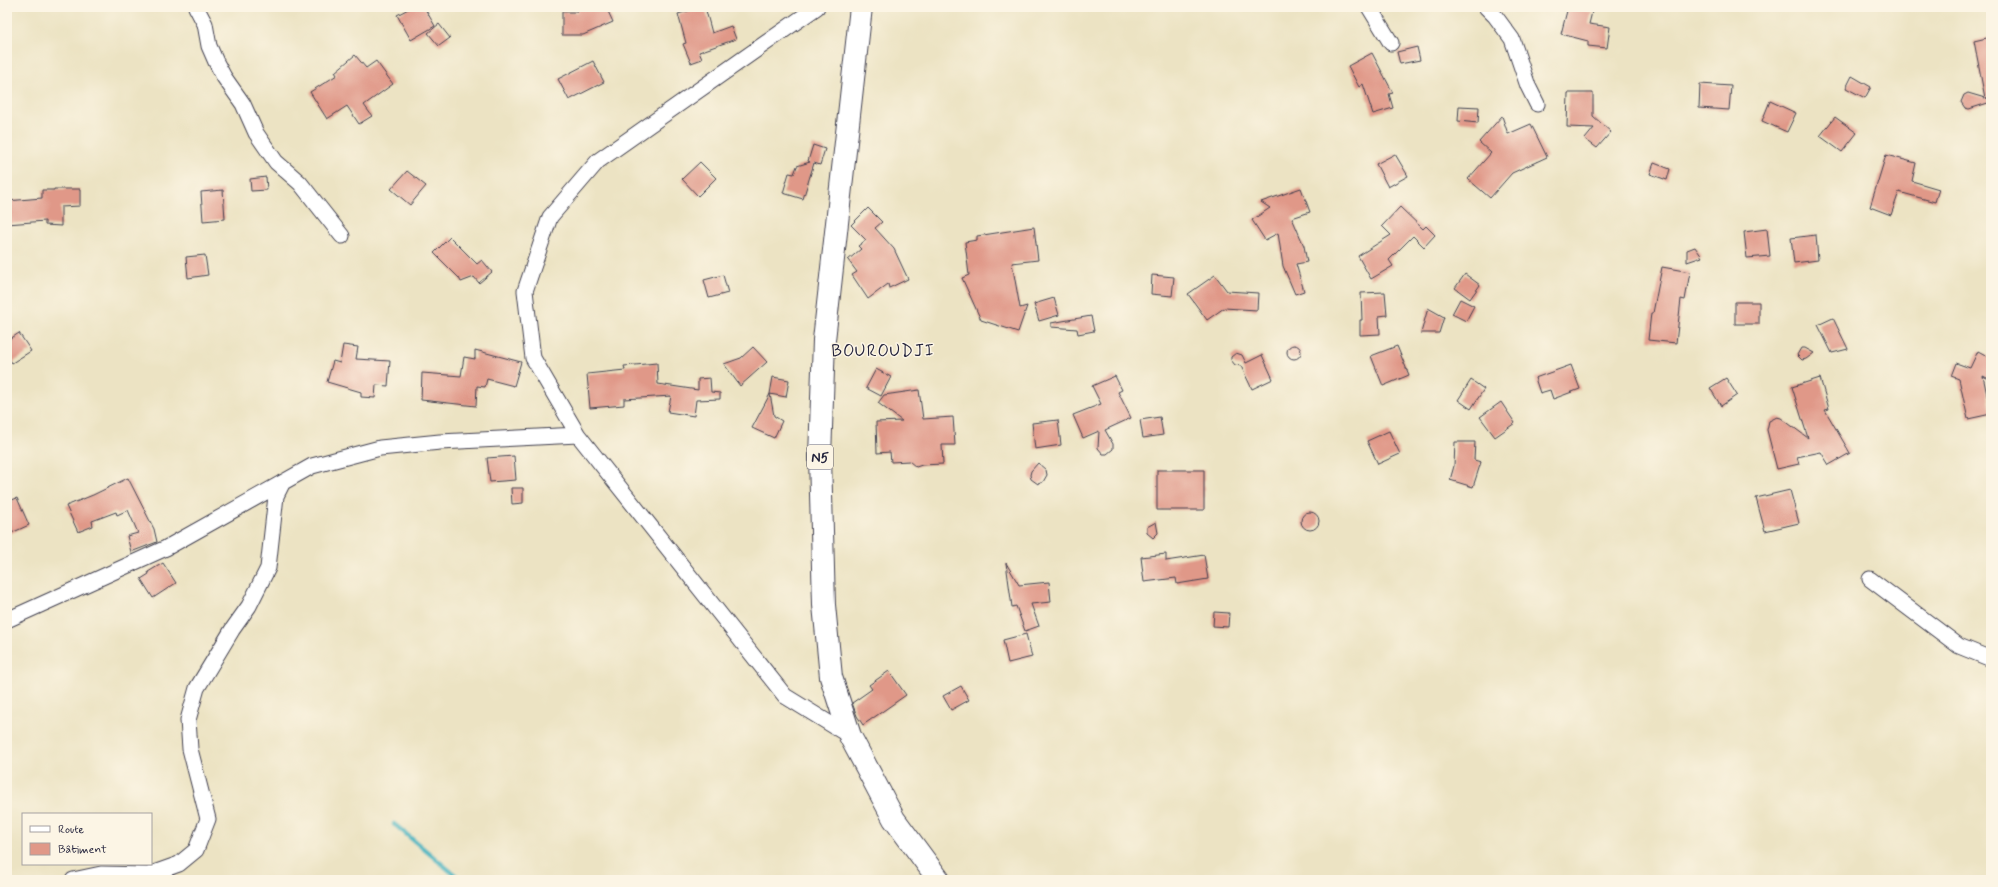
<svg xmlns="http://www.w3.org/2000/svg" width="1998" height="887" font-family="Mynerve,sans-serif">
<style>
.lines{fill:none;stroke-linecap:round;stroke-linejoin:round}
.stream{stroke:#45b3c0;stroke-width:4.5}
.building{fill:#e09888}
.street-casing{stroke:#403f4f;stroke-width:17}
.highway-casing{stroke:#403f4f;stroke-width:24}
.street{stroke:#fff;stroke-width:15}
.highway{stroke:#fff;stroke-width:22}
.labels{text-anchor:middle;stroke-width:3;stroke-linejoin:round;paint-order:stroke}
.shield{fill:#fcf5e5;stroke:#63616e;stroke-width:1}
.shield-label{font-size:14px;font-weight:bold;fill:#22223b}
.quarter-label{font-size:17px;letter-spacing:1px;fill:#22223b;stroke:#fcf5e5}
</style>
<rect width="100%" height="100%" fill="#fcf5e5"/>
<filter id="ink" filterUnits="userSpaceOnUse"><feTurbulence type="fractalNoise" baseFrequency=".025" numOctaves="2"/><feDisplacementMap in="SourceGraphic" scale="8" xChannelSelector="R" yChannelSelector="G"/><feConvolveMatrix kernelMatrix="1 2 1 2 8 2 1 2 1" color-interpolation-filters="sRGB"/></filter>
<filter id="wash" filterUnits="userSpaceOnUse"><feTurbulence type="fractalNoise" baseFrequency=".012" numOctaves="4" result="noise"/><feDisplacementMap in="SourceGraphic" scale="16" xChannelSelector="R" yChannelSelector="G"/><feGaussianBlur stdDeviation="0.9" result="paint"/><feColorMatrix in="noise" values="0 0 0 0 0 0 0 0 0 0 0 0 0 0 0 0 0 1.4 0 .05"/><feComposite in="paint" operator="in"/></filter>
<g filter="url(#wash)">
<rect width="100%" height="100%" fill="#ece3c3"/>
<g class="lines">
<path class="stream" d="M394,824L461,880"/>
</g>
<g id="blocks">
<path class="building" d="M412,7H424L435,26L411,40L397,15Z
M576,7H606L613,22L583,35H562V12H578Z
M702,7H705L712,33L731,26L736,39L699,52L702,59L691,63L683,44L686,43L678,14Z
M1568,7L1592,12L1589,24L1610,27L1607,48L1588,46V41L1561,34Z
M439,24L450,38L439,46L428,33Z
M1991,37V97L1986,98L1991,99V102L1969,109L1965,108L1961,102L1964,95L1968,93L1985,98L1974,41Z
M1417,47L1420,60L1400,64L1397,52Z
M1372,53L1393,93L1389,94L1393,108L1373,114L1363,84L1359,87L1348,66Z
M355,55L366,68L376,61L393,84L364,105L372,116L359,124L347,106L327,119L310,92L337,75L335,72Z
M593,61L604,82L569,100L558,79Z
M1852,76L1871,87L1865,98L1846,88Z
M1700,84L1731,86L1729,110L1699,108Z
M1568,93H1593V116L1611,132L1597,148L1585,139L1594,128L1567,127Z
M1770,101L1796,113L1787,132L1762,121Z
M1459,106L1479,107L1478,123L1458,121Z
M1502,116L1508,134L1531,124L1547,157L1512,173L1490,198L1468,179L1491,153L1479,142Z
M1835,117L1857,133L1842,152L1820,136Z
M813,145L825,149L820,165L814,163L803,199L783,193L789,173L794,174L797,166L810,162L808,161Z
M1395,154L1408,176L1388,187L1376,164Z
M1886,155L1916,163L1912,181L1939,189L1935,202L1899,192L1891,215L1870,207Z
M700,162L716,178L698,196L682,179Z
M1654,163L1670,169L1667,180L1650,174Z
M407,171L426,186L410,205L391,189Z
M266,177L267,190L251,191L250,179Z
M1301,188L1310,212L1292,218L1304,246L1307,262L1296,264L1304,291L1295,294L1283,266L1278,233L1265,240L1252,220L1270,208L1261,202Z
M54,189H80V206L61,207V226L45,225V221L7,224V201L42,198V190H54Z
M223,190L225,219L203,221L201,192Z
M1400,207L1423,229L1426,226L1435,235L1424,247L1413,236L1389,260L1393,266L1371,279L1358,256L1391,235L1382,226Z
M868,208L882,222L875,228L894,249L908,279L889,288L888,284L868,299L852,275L857,272L848,260L861,249L858,246L866,240L851,225Z
M1034,227L1038,260L1012,263L1020,308L1027,306L1018,332L981,320L962,278L969,275L965,242L977,240V236Z
M1767,229L1770,256L1747,258L1744,232Z
M1816,235L1818,260L1794,263L1791,238Z
M450,237L477,264L482,260L492,272L479,283L474,277L461,282L459,278L434,253Z
M1695,247L1702,257L1687,262V250Z
M205,255L208,275L188,278L186,257Z
M1662,267L1690,272L1685,300L1681,299L1676,343L1648,340L1651,313H1653Z
M1465,274L1480,285L1470,299L1455,288Z
M723,275L728,293L709,298L704,280Z
M1152,275L1174,277L1172,296L1151,294Z
M1215,275L1227,291L1258,293L1257,310L1224,308L1207,320L1188,294Z
M1385,292L1387,315L1379,316L1380,334L1360,335V320H1362L1361,293Z
M1054,298L1059,315L1039,321L1034,304Z
M1460,299L1474,306L1466,321L1452,314Z
M1735,302H1759V324H1735Z
M1428,308L1444,317L1439,333H1421Z
M1091,316L1094,331L1078,334L1077,329L1051,327V323Z
M1833,318L1848,349L1832,353L1818,325Z
M19,333L31,351L12,363L7,356V341Z
M1287 352a7 7 0 1 1 14 0a7 7 0 1 1-14 0Z
M343,345L358,347L356,359L390,361L388,386L376,385L375,398L361,397V392L327,382L333,361L340,363Z
M1397,346L1409,375L1383,386L1371,356Z
M753,347L767,362L740,386L724,364L741,358Z
M1801,348H1805L1814,353L1806,359L1802,360L1797,355Z
M475,350L521,362L514,386L487,379L485,387L477,386L476,406L421,400L422,373L461,376L464,357L475,359Z
M1978,351L1991,358V380L1983,376L1991,414L1968,419L1959,379L1951,376L1956,363L1970,368Z
M1236,353L1242,355L1246,363L1262,355L1273,379L1252,389L1241,366L1235,365L1231,360V357Z
M657,363L658,384L698,390V379L710,378L711,392L720,393V399L696,400L694,416L668,412L671,396L624,399V405L590,408L587,374L625,370L624,366Z
M1571,365L1580,389L1553,399L1550,390L1540,393L1535,378Z
M876,369L891,377L881,396L866,388Z
M1115,376L1122,390L1118,392L1131,418L1105,430L1113,444V449L1107,454H1103L1098,448L1099,431L1083,438L1073,415L1101,404L1092,386Z
M773,377L789,380L786,397L770,394L774,416L782,421L774,438L752,428L770,394Z
M1726,378L1737,395L1721,406L1710,388Z
M1820,378L1829,409L1825,410L1850,453L1829,465L1821,452L1797,457L1799,464L1777,469L1767,430L1769,421L1777,417L1781,418L1808,438L1792,387Z
M1471,380L1484,389L1471,409L1458,400Z
M919,390L923,419L953,417L955,445H942L943,464L922,465L916,467L909,461L891,462L890,452L877,453L876,422L902,421L878,403L884,395Z
M1501,402L1515,423L1495,437L1480,417Z
M1160,417L1163,435L1143,438L1140,420Z
M1058,420L1061,445L1035,449L1032,423Z
M1389,431L1400,454L1378,464L1367,441Z
M1455,442H1475L1474,460L1481,462L1473,487L1450,480L1454,466Z
M514,456L516,480L490,482L487,458Z
M1038,463L1046,470L1047,475L1043,482L1038,484L1031,479L1030,475L1031,471Z
M1157,470H1204V510H1157Z
M128,478L154,529L157,542L131,552L127,536L138,533L128,510L117,515L116,512L92,521L93,526L78,532L66,506L93,495Z
M511,488H523V503L512,504Z
M1790,490L1799,523L1765,531L1756,498Z
M17,498L29,525L7,535V502Z
M1301 521a9 9 0 1 1 18 0a9 9 0 1 1-18 0Z
M1156,522L1158,533L1153,538L1147,533V527Z
M1166,554V561L1204,555L1208,579L1177,584L1176,578L1144,582L1141,557Z
M163,563L176,583L153,598L141,579L149,574L148,572Z
M1006,563L1019,585L1049,582L1051,602L1031,604L1039,626L1025,631L1016,606L1012,607Z
M1214,612L1229,613L1228,627L1213,626Z
M1026,634L1032,657L1008,663L1003,640Z
M889,671L906,695L863,725L857,716L852,703L872,689L869,685Z
M961,686L969,700L951,710L943,696Z"/>
</g>
</g>
<g filter="url(#ink)">
<use href="#blocks" fill-opacity="0" stroke="#403f4f" stroke-width="1"/>
<g class="lines">
<g class="street-casing">
<path id="street" d="M196,7L205,24L209,46L216,62L224,77L243,104L256,133L276,162L300,183L342,236
M817,7L598,161L550,217L525,291L533,358L578,435L785,696L850,736
M1369,7L1391,43
M1486,7L1495,16L1512,39L1528,86L1537,104
M1870,579L1959,646L1991,659
M7,620L166,548L312,466L380,448L440,442L578,435
M73,880L101,874L148,875L179,864L196,850L208,819L190,749L188,720L197,688L232,630L249,606L268,568L276,496L283,482"/>
</g>
<g class="highway-casing">
<path id="highway" d="M861,7L824,340L820,457L824,605L831,677L850,736L894,819L939,880"/>
</g>
<use href="#street" class="street"/>
<use href="#highway" class="highway"/>
</g>
</g>
<g class="labels">
<rect class="shield" x="807" y="445" width="26" height="24" rx="3"/>
<g class="shield-label">
<text x="820" y="462">N5</text>
</g>
<g class="quarter-label">
<text x="883" y="356">BOUROUDJI</text>
</g>
</g>
<rect width="1998" height="887" fill="none" stroke="#fcf5e5" stroke-width="24"/>
<rect x="22" y="813" width="130" height="52" fill="#fcf5e5" stroke="#a5a1a1"/>
<rect x="30" y="826" width="20" height="6" fill="#ffffff" stroke="#a5a1a1"/>
<text x="58" y="833" font-size="12" fill="#22223b">Route</text>
<rect x="30" y="843" width="20" height="12" fill="#e09888" stroke="#a5a1a1"/>
<text x="58" y="853" font-size="12" fill="#22223b">Bâtiment</text>
</svg>
